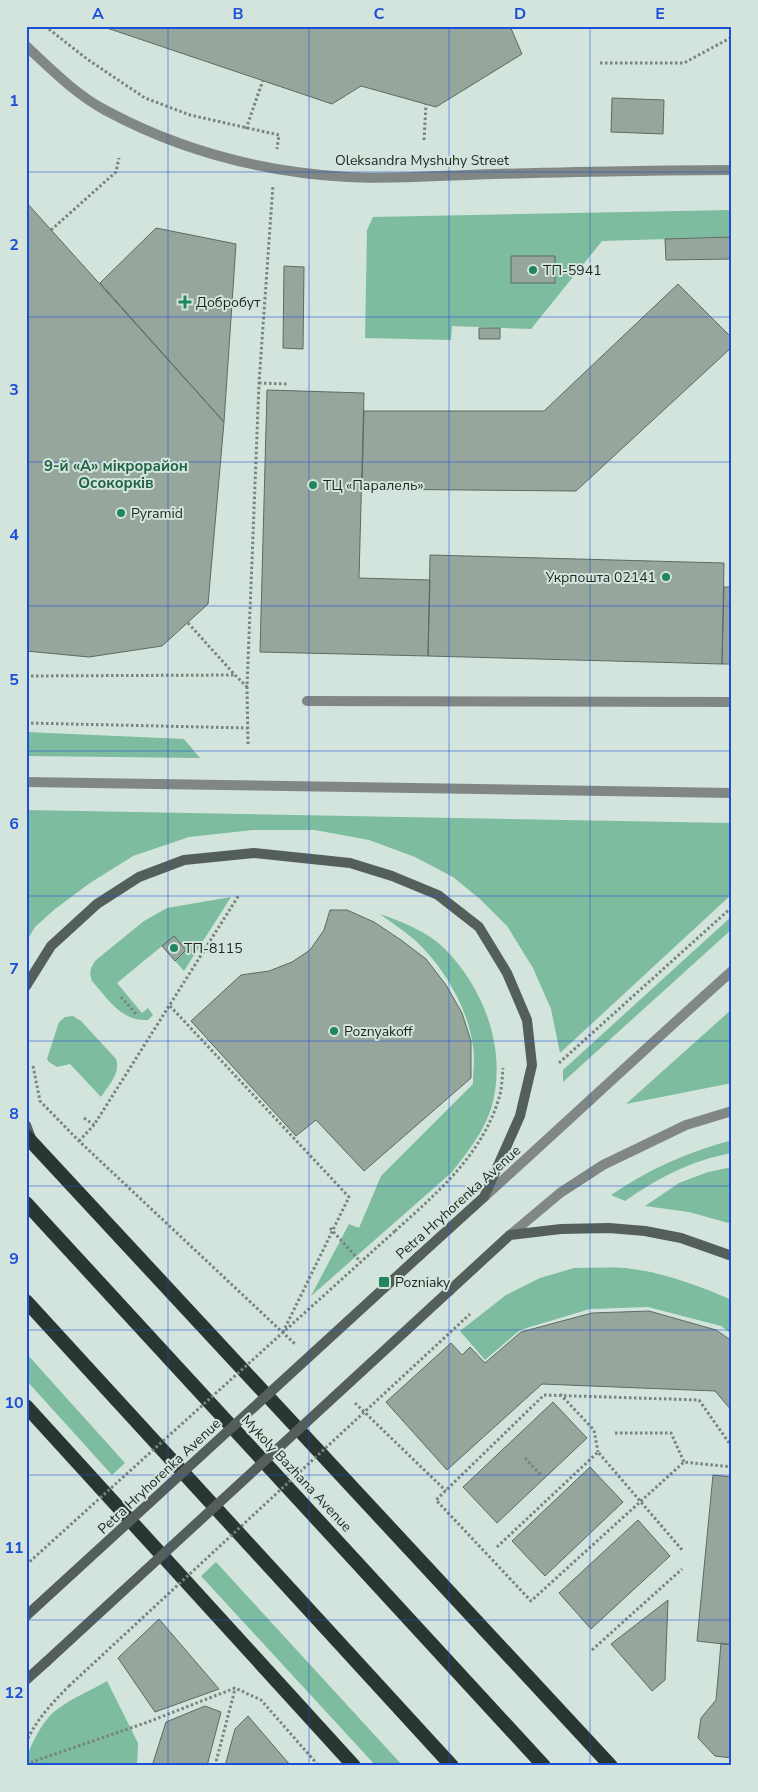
<svg xmlns="http://www.w3.org/2000/svg" width="758" height="1792" font-family="'Nunito Sans',sans-serif">
<style>
.green{fill:#7dbc9e}
.building{fill:#96a69d;stroke:#5c6b63}
.lines{fill:none;stroke-linecap:round;stroke-linejoin:round}
.path{stroke:#78847e;stroke-width:3;stroke-dasharray:2.5 2.5;stroke-linecap:butt}
.service{stroke:#818884;stroke-width:10}
.minor{stroke:#818884;stroke-width:10}
.tertiary{stroke:#818884;stroke-width:10}
.secondary{stroke:#555f5a;stroke-width:10}
.trunk{stroke:#2a3731;stroke-width:14}
.path-bridge{stroke:#78847e;stroke-width:3;stroke-dasharray:2.5 2.5;stroke-linecap:butt}
.secondary-bridge{stroke:#555f5a;stroke-width:10}
.grid{fill:none;stroke:#1d4ed8;stroke-width:1;stroke-opacity:0.55}
.poi-dot{fill:#21855f;stroke:#d2e4db;stroke-width:2}
.labels{text-anchor:middle;stroke-width:4;stroke-linejoin:round;paint-order:stroke}
.street-label{font-size:14px;fill:#1f2622;stroke:#d2e4db}
.poi-label{font-size:14px;fill:#1f2622;stroke:#d2e4db;text-anchor:start}
.neighbourhood-label{font-size:15px;font-weight:bold;fill:#206247;stroke:#d2e4db}
.neatline{fill:none;stroke:#1d4ed8;stroke-width:2}
.grid-label{font-size:16px;text-anchor:middle;font-weight:bold;fill:#1d4ed8}
</style>
<rect width="100%" height="100%" fill="#d2e4db"/>
<path class="green" d="M732,210V237L602,241L531,329L452,326L451,340L365,338L367,230L373,217Z
M26,732L184,739L200,758L26,756Z
M26,810L732,823V894L560,1053L551,1009L533,968L507,926L481,900L453,877L415,857L369,840L315,830H253L189,837L133,856L90,883L55,909L35,927L26,942Z
M231,897L184,971L162,946L117,983L142,1013L148,1008L153,1015L148,1020C122,1022 108,999 92,981C89,972 90,968 96,960L144,921L167,908Z
M380,914C402,922 427,931 444,948C485,989 508,1052 491,1109C483,1133 467,1153 451,1173L311,1296L349,1224L359,1228L381,1176L473,1084C473,1072 475,1058 473,1046C468,1008 444,968 417,942C406,932 392,923 380,914Z
M732,916V929L563,1082V1070Z
M732,1009V1083L626,1104Z
M73,1016L81,1021L116,1059C121,1073 108,1086 101,1097L70,1064L57,1067L49,1062L47,1059L59,1022L65,1017Z
M732,1140V1153C692,1160 658,1178 625,1201L611,1195C649,1169 688,1152 732,1140Z
M732,1167V1224L689,1212L645,1206L679,1183L708,1172Z
M574,1268C591,1268 608,1267 625,1268C663,1272 697,1285 732,1300V1334L721,1326L648,1307L590,1309L520,1330L485,1360L460,1331L506,1295L540,1278Z
M26,1353L125,1463L112,1475L26,1380Z
M216,1562L403,1766H376L201,1576Z
M107,1681L138,1743L137,1766H26C26,1751 43,1720 55,1711C70,1699 90,1691 107,1681Z"/>
<path class="building" d="M101,26H510L522,54L436,107L361,86L332,104Z
M612,98L664,100L663,134L611,132Z
M26,202L224,422L208,604L162,646L89,657L26,651Z
M156,228L236,244L224,422L100,283Z
M732,237V259L666,260L665,239Z
M511,256H555V283H511Z
M284,266L304,267L303,349L283,348Z
M678,284L732,338V347L576,491L362,489L364,411H544Z
M479,328H500V339H479Z
M267,390L364,393L359,578L430,580L428,656L260,652Z
M430,555L724,563L722,664L428,656Z
M724,587H732V664H722Z
M330,910H347L374,922L401,940L426,959L446,985L462,1013L471,1041V1078L364,1171L316,1120L296,1136L191,1021L241,975L269,971L292,962L310,950L324,930Z
M174,936L186,950L175,961L162,946Z
M649,1311L716,1330L732,1341V1411L715,1391L542,1384L447,1470L386,1402L451,1343L462,1355L470,1347L485,1363L521,1332L592,1313Z
M553,1402L587,1438L497,1523L463,1487Z
M590,1467L623,1502L545,1576L512,1541Z
M713,1475L732,1477V1645L697,1641Z
M638,1520L670,1556L591,1629L559,1593Z
M668,1600L665,1680L652,1691L611,1644Z
M159,1619L219,1689L155,1712L118,1658Z
M721,1643L732,1645V1758L715,1756L698,1738L701,1718L716,1700Z
M205,1706L221,1712L207,1766H152L166,1722Z
M248,1716L291,1766H225L235,1729Z"/>
<g class="lines">
<path class="path" d="M45,26L87,59L145,98L190,115L279,135L277,149
M600,63H684L732,37
M246,129L263,80
M424,140L426,104
M51,230L116,172L119,158
M259,383L287,384
M188,623L235,675L247,687
M26,676L235,675
M26,723L248,728
M248,744L247,687L259,383L273,185
M121,997L137,1015
M170,1006L349,1197L283,1332
M559,1063L732,907
M33,1066L40,1101L79,1141L295,1344
M84,1118L94,1125L239,895
M79,1141L94,1125
M330,1228L359,1260
M395,1231C437,1193 482,1155 499,1098C502,1089 502,1078 503,1068
M560,1394L594,1430L598,1452
M355,1403L446,1491
M615,1433H671L684,1462
M732,1447L699,1400L544,1395L436,1500L531,1601L684,1462L732,1467
M525,1458L541,1475
M497,1547L598,1452L683,1551
M592,1650L682,1569
M26,1743C35,1721 52,1703 69,1686
M26,1764L148,1722L235,1688L261,1700L319,1766
M215,1766L235,1689"/>
<path class="service" d="M307,701L732,702"/>
<path class="minor" d="M26,46C50,68 75,94 105,110C179,150 263,172 347,177C394,180 446,175 494,174C573,172 652,170 732,170"/>
<path class="tertiary" d="M26,782L732,793
M484,1197C567,1122 649,1045 732,971
M510,1235L560,1193L603,1165L686,1125L732,1111"/>
<path class="secondary" d="M26,986L51,946L97,904L139,877L184,860L254,853L350,863L392,876L438,895L479,927L507,973L527,1020L532,1065L520,1116L484,1197L419,1256
M26,1125L32,1141
M449,1291L510,1235L561,1229L609,1228L645,1231L681,1238L732,1256
M26,1680L46,1662"/>
<path class="trunk" d="M26,1136L611,1766
M26,1203L544,1766
M26,1301L452,1766
M26,1406L354,1766"/>
<path class="path-bridge" d="M26,1565L395,1231
M69,1686L470,1314"/>
<path class="secondary-bridge" d="M26,1616L419,1256
M46,1662L449,1291"/>
</g>
<path class="grid" d="M168,26V1766M309,26V1766M449,26V1766M590,26V1766M26,172H732M26,317H732M26,462H732M26,606H732M26,751H732M26,896H732M26,1041H732M26,1186H732M26,1330H732M26,1475H732M26,1620H732"/>
<g class="poi-dot">
<circle cx="533" cy="270" r="5"/>
<path d="M182.5 294.5h5v5h5v5h-5v5h-5v-5h-5v-5h5z"/>
<circle cx="313" cy="485" r="5"/>
<circle cx="121" cy="513" r="5"/>
<circle cx="666" cy="577" r="5"/>
<circle cx="174" cy="948" r="5"/>
<circle cx="334" cy="1031" r="5"/>
<rect x="378" y="1276" width="12" height="12" rx="2.5"/>
</g>
<g class="labels">
<g class="street-label">
<text x="422" y="165">Oleksandra Myshuhy Street</text>
<text transform="translate(458 1202) rotate(-42)" y="5">Petra Hryhorenka Avenue</text>
<text transform="translate(297 1473) rotate(47)" y="5">Mykoly Bazhana Avenue</text>
<text transform="translate(159 1476) rotate(-43)" y="5">Petra Hryhorenka Avenue</text>
</g>
<g class="poi-label">
<text x="543" y="275">ТП-5941</text>
<text x="196" y="307">Добробут</text>
<text x="323" y="490">ТЦ «Паралель»</text>
<text x="131" y="518">Pyramid</text>
<text x="656" y="582" text-anchor="end">Укрпошта 02141</text>
<text x="184" y="953">ТП-8115</text>
<text x="344" y="1036">Poznyakoff</text>
<text x="395" y="1287">Pozniaky</text>
</g>
<g class="neighbourhood-label">
<text x="116" y="471">9-й «А» мікрорайон<tspan x="116" dy="17">Осокорків</tspan></text>
</g>
</g>
<rect width="758" height="1792" fill="none" stroke="#d2e4db" stroke-width="55"/>
<rect x="28" y="28" width="702" height="1736" class="neatline"/>
<g class="grid-label">
<text x="98" y="19">A</text>
<text x="238" y="19">B</text>
<text x="379" y="19">C</text>
<text x="520" y="19">D</text>
<text x="660" y="19">E</text>
<text x="14" y="106">1</text>
<text x="14" y="250">2</text>
<text x="14" y="395">3</text>
<text x="14" y="540">4</text>
<text x="14" y="685">5</text>
<text x="14" y="829">6</text>
<text x="14" y="974">7</text>
<text x="14" y="1119">8</text>
<text x="14" y="1264">9</text>
<text x="14" y="1408">10</text>
<text x="14" y="1553">11</text>
<text x="14" y="1698">12</text>
</g>
</svg>
